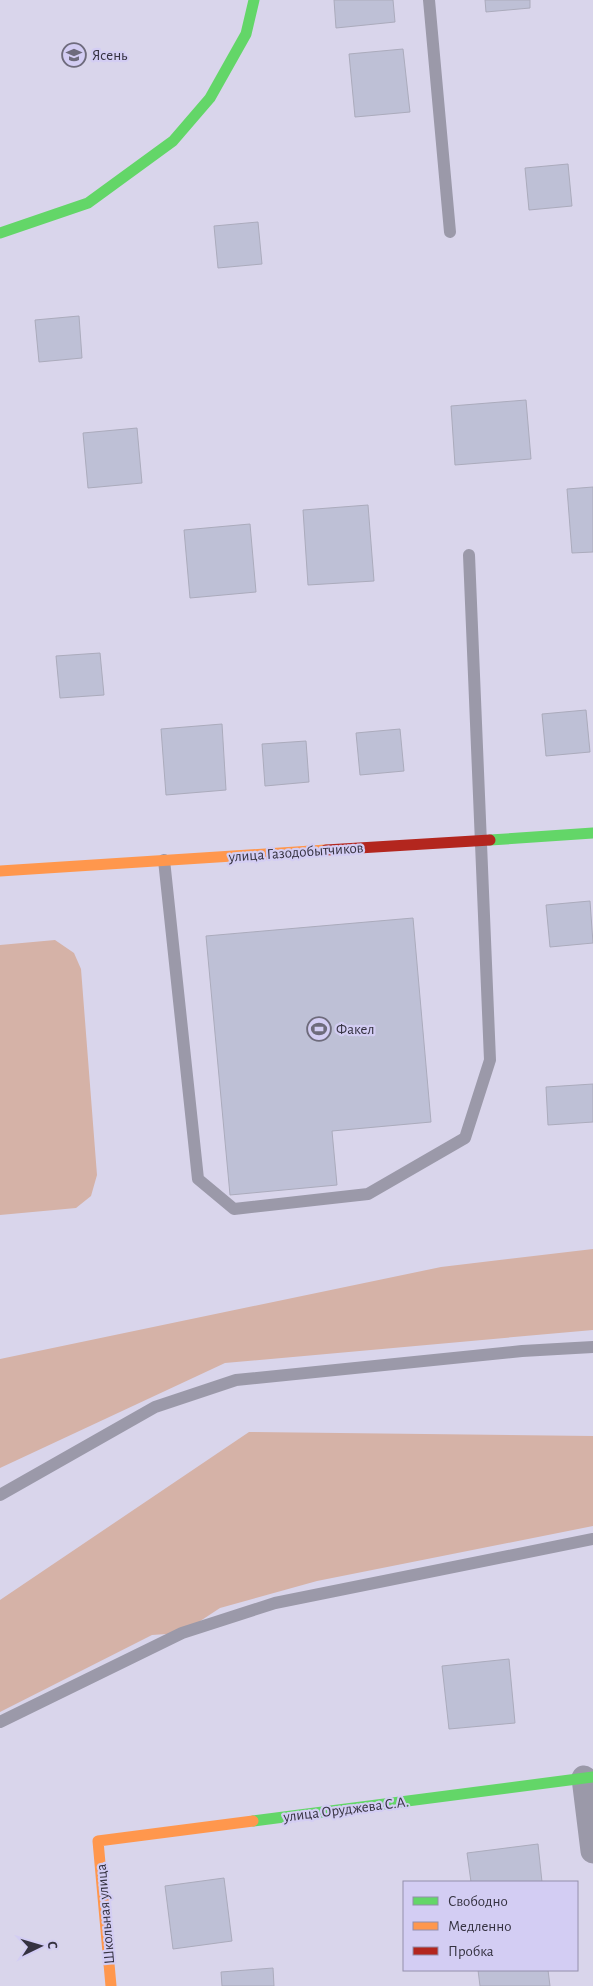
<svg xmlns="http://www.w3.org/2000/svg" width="593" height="1986" font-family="'Alegreya Sans',sans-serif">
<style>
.green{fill:#d5b2a7}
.building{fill:#bec0d6;stroke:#ababbc}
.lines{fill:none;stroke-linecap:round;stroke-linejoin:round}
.lane{stroke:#9b99a9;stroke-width:12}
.street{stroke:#9b99a9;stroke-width:25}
.fast{stroke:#63d668;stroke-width:11}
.slow{stroke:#ff974d;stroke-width:11}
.jam{stroke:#b3261e;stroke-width:11}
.labels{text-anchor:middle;stroke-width:4.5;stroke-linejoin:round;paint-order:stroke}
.poi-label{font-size:15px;fill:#353241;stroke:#d3cdf3;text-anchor:start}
.street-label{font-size:15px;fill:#353241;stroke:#d3cdf3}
</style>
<rect width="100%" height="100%" fill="#d9d5eb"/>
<path class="green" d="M55,940L74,953L81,969L97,1175L91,1196L76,1208L0,1215V945Z
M593,1249V1330L225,1363L0,1468V1359L441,1267Z
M249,1432L593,1436V1526L317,1581L220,1608L182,1633L152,1635L0,1712V1600Z"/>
<path class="building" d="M334,0H393L395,22L336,28Z
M485,0H530V8L486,12Z
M403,49L410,112L355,117L349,54Z
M568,164L572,206L529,210L525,168Z
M258,222L262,264L218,268L214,226Z
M79,316L82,358L39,362L35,320Z
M526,400L531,459L455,465L451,406Z
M137,428L142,483L88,488L83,433Z
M593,487V552L572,553L567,489Z
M368,505L374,581L308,585L303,510Z
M250,524L256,592L190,598L184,530Z
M100,653L104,695L60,698L56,656Z
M586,710L590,752L546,756L542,714Z
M222,724L226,790L166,795L161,729Z
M400,729L404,771L360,775L356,733Z
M306,741L309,782L265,786L262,744Z
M590,901L593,943L550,947L546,905Z
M413,918L431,1122L332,1131L337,1185L230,1195L206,936Z
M593,1084V1122L548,1125L546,1087Z
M509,1659L515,1723L449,1729L442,1666Z
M538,1844L542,1882H471L467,1853Z
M224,1878L232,1941L173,1949L165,1886Z
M273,1968L274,1986H222L221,1972Z
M478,1970H548L550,1986H480Z"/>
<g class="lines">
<path class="lane" d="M429,0L450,232
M164,860L198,1179L234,1209L368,1194L465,1138L490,1060L469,555
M0,1495L155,1407L236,1380L522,1351L593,1347
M0,1722L182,1633L275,1603L593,1539"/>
<path class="street" d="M584,1778L593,1851"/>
<path class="fast" d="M0,233L88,203L173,141L210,98L246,34L254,0
M490,840L593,833
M253,1821L593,1777"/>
<path class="slow" d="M0,871L326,850
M111,1986L98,1841L253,1821"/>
<path class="jam" d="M326,850L490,840"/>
</g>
<defs>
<g id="school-ring" transform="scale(1.25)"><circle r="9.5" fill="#d3cdf3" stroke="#6e6b7c" stroke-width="1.5"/><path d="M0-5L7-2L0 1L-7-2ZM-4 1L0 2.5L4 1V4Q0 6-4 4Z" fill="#6e6b7c"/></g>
<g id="stadium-ring" transform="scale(1.25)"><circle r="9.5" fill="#d3cdf3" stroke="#6e6b7c" stroke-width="1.5"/><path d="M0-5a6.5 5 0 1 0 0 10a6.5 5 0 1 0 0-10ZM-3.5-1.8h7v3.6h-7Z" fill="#6e6b7c"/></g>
</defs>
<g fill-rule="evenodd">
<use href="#school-ring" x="74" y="55"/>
<use href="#stadium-ring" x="319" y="1029"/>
</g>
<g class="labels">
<g class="poi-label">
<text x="92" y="60">Ясень</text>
<text x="336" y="1034">Факел</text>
</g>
<g class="street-label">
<text transform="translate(296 852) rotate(-4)" y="5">улица Газодобытчиков</text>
<text transform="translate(346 1809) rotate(-7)" y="5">улица Оруджева С.А.</text>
<text transform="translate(105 1914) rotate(-95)" y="5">Школьная улица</text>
</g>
</g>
<rect x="403" y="1881" width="175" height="90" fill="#d3cdf3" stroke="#948fac"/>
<rect x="413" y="1897" width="25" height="8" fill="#63d668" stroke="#948fac"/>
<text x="448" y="1906" font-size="15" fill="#353241">Свободно</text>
<rect x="413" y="1922" width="25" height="8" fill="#ff974d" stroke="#948fac"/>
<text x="448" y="1931" font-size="15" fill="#353241">Медленно</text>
<rect x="413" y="1947" width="25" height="8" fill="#b3261e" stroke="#948fac"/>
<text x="448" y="1956" font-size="15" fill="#353241">Пробка</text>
<g transform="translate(40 1946) rotate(85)" stroke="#d3cdf3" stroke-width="4" paint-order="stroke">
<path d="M0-4L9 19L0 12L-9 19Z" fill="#353241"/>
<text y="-8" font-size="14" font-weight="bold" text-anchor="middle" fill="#353241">С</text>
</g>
</svg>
